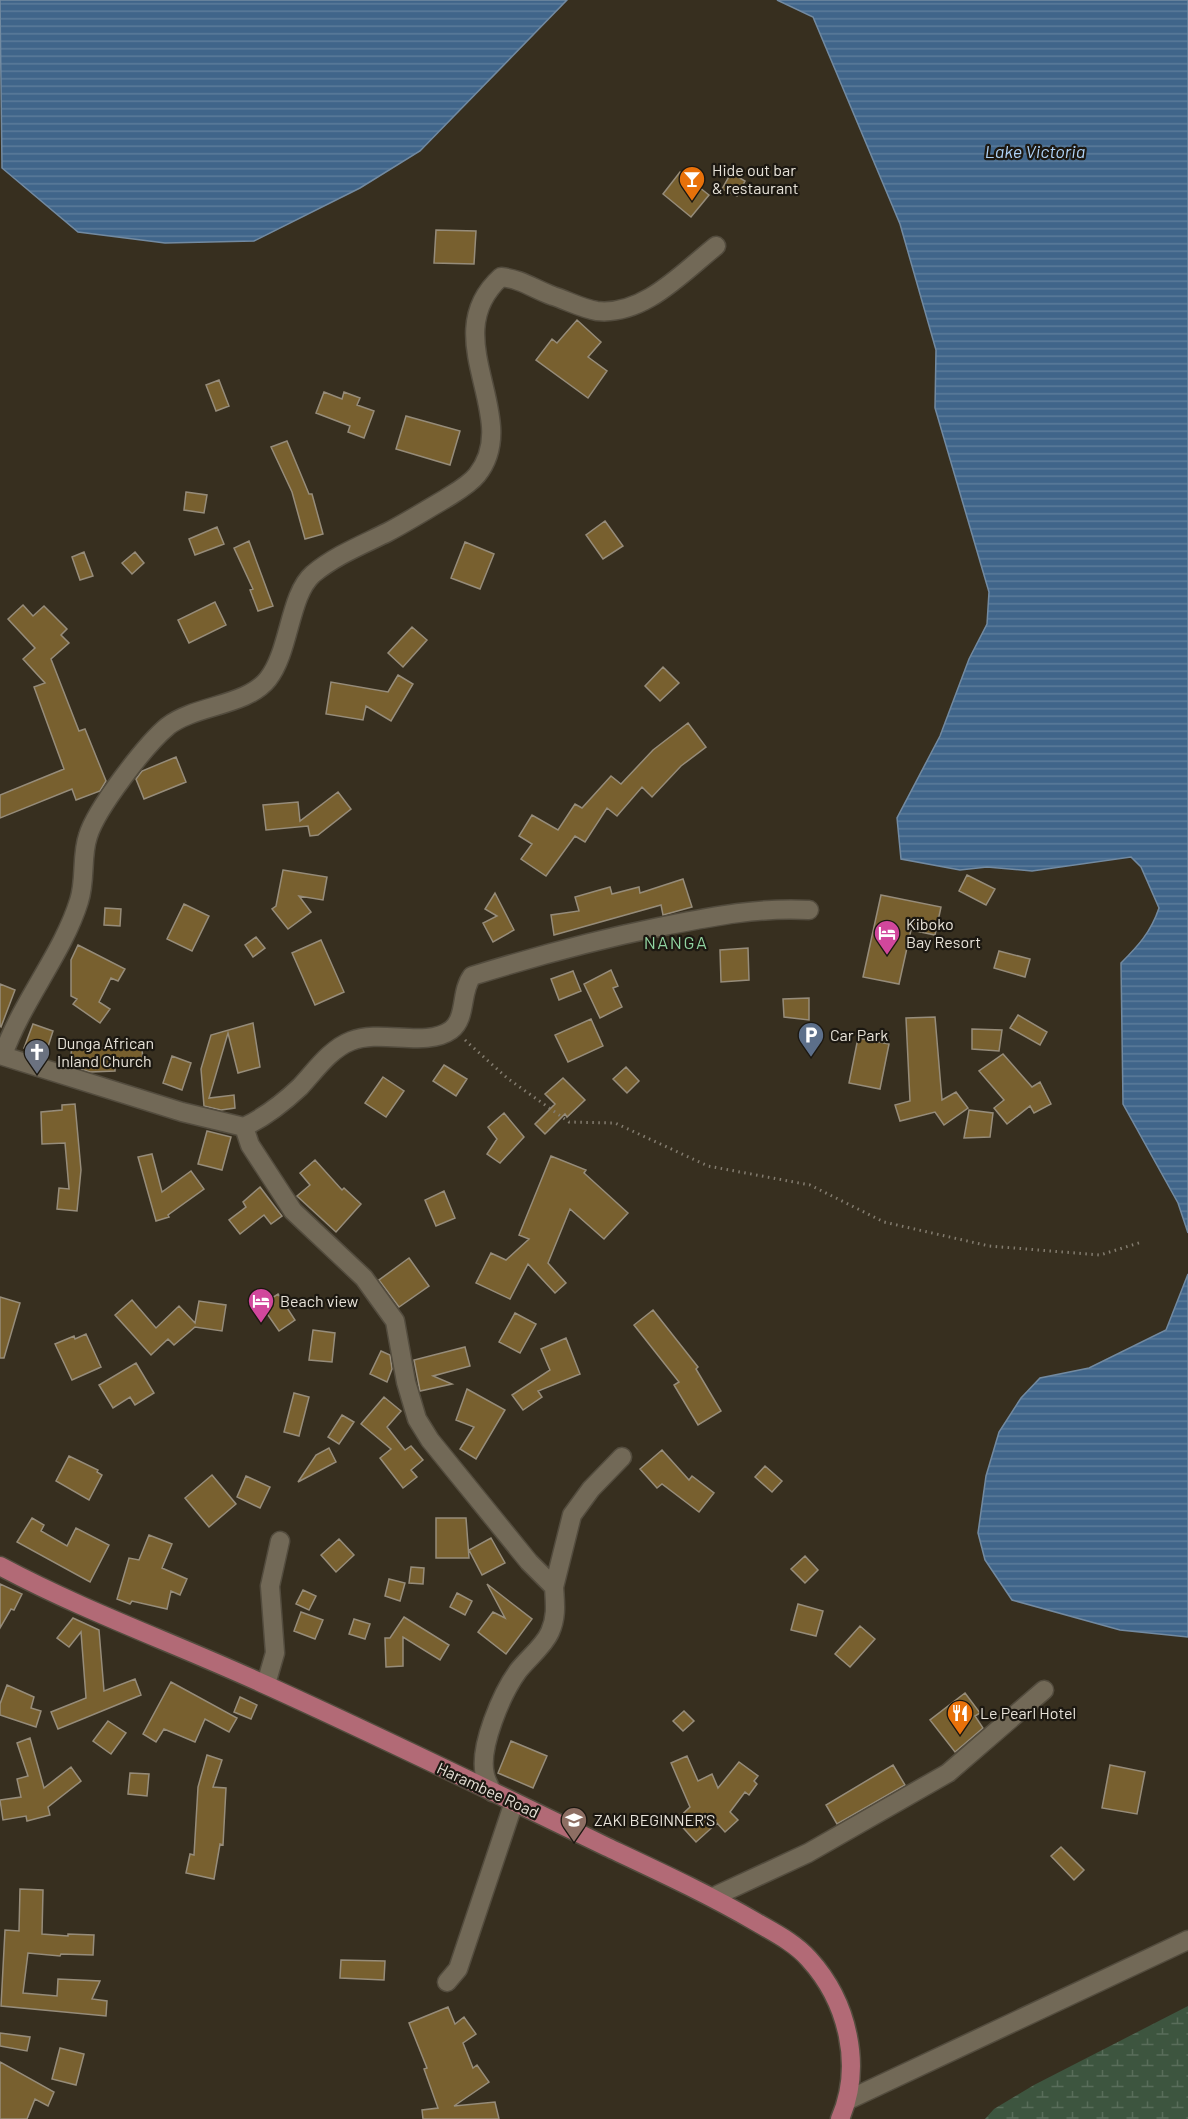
<svg xmlns="http://www.w3.org/2000/svg" width="1188" height="2119" font-family="Barlow,sans-serif">
<style>
.wetland{fill:url(#wetland-marsh)}
.water{fill:url(#water-rules);stroke:#728aa1;stroke-width:1.5}
.building{fill:#78602f;stroke:#968c7a;stroke-width:1.5}
.lines{fill:none;stroke-linecap:round;stroke-linejoin:round}
.minor-casing{stroke:#534c3e;stroke-width:21}
.major-casing{stroke:#534c3e;stroke-width:21}
.path{stroke:#837c6f;stroke-width:3;stroke-dasharray:1.5 4.5;stroke-linecap:butt}
.minor{stroke:#726957;stroke-width:18}
.major{stroke:#b26a76;stroke-width:18}
.labels{text-anchor:middle;stroke-width:4.5;stroke-linejoin:round;paint-order:stroke}
.poi-label{font-size:16px;fill:#e7e2d8;stroke:#1c1811;text-anchor:start}
.street-label{font-size:16px;fill:#e7e2d8;stroke:#1c1811}
.water-label{font-size:18px;font-style:italic;fill:#afd2f6;stroke:#1c1811}
.neighbourhood-label{font-size:18px;letter-spacing:1.5px;fill:#91d5a1;stroke:#1c1811}
</style>
<defs>
<pattern id="wetland-marsh" width="20" height="14" patternUnits="userSpaceOnUse" patternTransform="scale(1.5)"><rect width="20" height="14" fill="#3d553f"/><path d="M1 5h8M5 5V1M11 12h8M15 12V8" fill="none" stroke="#596d5a"/></pattern>
<pattern id="water-rules" width="6" height="5" patternUnits="userSpaceOnUse" patternTransform="scale(1.5)"><rect width="6" height="5" fill="#40658a"/><path d="M0 2.5h6" fill="none" stroke="#5c7b9a"/></pattern>
</defs>
<rect width="100%" height="100%" fill="#372f1f"/>
<path class="wetland" d="M1188,2006V2119H985L994,2109L1034,2085Z"/>
<path class="water" d="M0,0H567L420,151L360,188L254,241L165,243L78,232L2,168Z
M777,0H1188V1233L1178,1203L1123,1104L1121,963C1138,946 1151,932 1159,908L1141,867L1131,857L1032,871L987,867L960,870L901,859L897,818L940,736L969,659L987,624L989,592L935,408L936,350L900,224L813,17Z
M1188,1274V1637L1120,1630L1012,1600L985,1560L978,1533L986,1476L999,1432L1021,1398L1040,1378L1089,1368L1166,1330Z"/>
<path class="building" d="M680,172L709,195L691,217L663,194Z
M731,173L745,181L737,196L722,189Z
M436,230L476,231L474,264L434,263Z
M577,320L601,342L588,357L607,371L588,398L536,360L552,339L557,343Z
M219,380L229,406L216,411L206,385Z
M324,392L342,399L344,392L360,398L357,405L374,411L364,438L348,432L350,426L316,413Z
M406,416L460,431L450,465L396,449Z
M287,441L309,494H312L323,534L305,539L292,492L271,447Z
M186,492L207,495L204,513L184,510Z
M605,521L623,546L603,559L586,535Z
M217,527L224,544L195,555L189,539Z
M249,541L273,606L258,611L250,590L253,589L234,548Z
M465,542L494,554L480,589L451,578Z
M84,552L93,576L80,580L72,557Z
M135,552L144,563L132,574L122,563Z
M215,602L226,625L189,643L178,620Z
M23,605L33,616L44,606L67,629L61,635L69,643L51,659L79,731L85,729L106,781L100,791L76,800L72,789L0,818V795L64,769L34,687L45,683L23,659L35,648L8,619Z
M412,627L427,640L403,667L388,653Z
M663,667L679,683L660,701L645,686Z
M398,675L413,684L391,721L366,706L363,720L326,714L331,682L388,692Z
M688,723L706,747L681,766L652,797L642,787L617,816L607,808L585,842L575,836L546,876L521,859L532,844L519,836L532,815L558,830L575,804L582,808L611,776L621,784L653,750Z
M176,757L186,782L144,799L136,779L142,771Z
M338,792L351,809L318,835L310,836L308,826L266,830L263,805L298,802L300,821Z
M283,870L327,877L323,900L299,896L311,912L288,929L272,909L276,906Z
M967,875L995,889L986,905L959,891Z
M683,879L692,907L663,915L661,905L554,935L551,915L579,911L575,897L610,887L612,894L639,887L640,893Z
M495,893L514,930L493,942L483,923L497,916L485,909Z
M881,895L941,907L935,935L911,930L899,984L863,977Z
M184,904L209,916L192,951L167,939Z
M105,908L121,909L120,926L104,925Z
M256,937L265,948L253,957L245,945Z
M321,940L344,992L315,1005L292,953Z
M78,945L125,969L118,981L111,978L99,1002L110,1009L100,1023L73,1004L77,999L71,996V960Z
M748,948L749,980L721,982L720,950Z
M999,951L1030,959L1025,977L994,968Z
M611,970L618,986L613,988L622,1007L600,1018L584,984Z
M573,971L581,991L559,1000L551,979Z
M0,984L15,990L1,1027L0,1026Z
M809,998V1020L784,1017L783,999Z
M1018,1015L1047,1032L1040,1045L1010,1028Z
M935,1017L942,1100L956,1092L968,1108L944,1125L935,1112L900,1121L895,1105L910,1101L906,1018Z
M591,1019L603,1046L568,1062L555,1035Z
M253,1023L260,1067L238,1073L228,1033L209,1098L234,1095L235,1108L221,1110L204,1106L201,1069L211,1035Z
M33,1024L53,1031L45,1056L24,1048Z
M972,1029L1002,1030L999,1051L972,1049Z
M858,1038L889,1044L880,1089L849,1083Z
M71,1048H142L143,1063H115V1071L90,1072L72,1066Z
M1003,1054L1032,1087L1040,1082L1051,1104L1034,1113L1030,1106L1007,1124L994,1108L1004,1100L979,1071Z
M172,1056L191,1063L182,1090L163,1083Z
M444,1065L467,1079L456,1096L433,1081Z
M626,1067L639,1081L627,1093L613,1079Z
M383,1077L404,1091L386,1117L365,1103Z
M563,1078L585,1100L567,1117L565,1114L545,1134L535,1124L555,1104L545,1094Z
M75,1104L81,1170L77,1211L57,1209L59,1188L69,1189L65,1143L42,1144L41,1112L62,1110V1105Z
M969,1110L993,1113L990,1137L964,1138Z
M504,1113L524,1137L500,1163L487,1154L497,1139L488,1127Z
M207,1131L231,1137L222,1170L198,1164Z
M152,1154L162,1192L191,1171L204,1189L168,1215L169,1217L156,1221L138,1157Z
M551,1156L586,1170L584,1173L628,1213L604,1239L570,1209L548,1263L566,1283L555,1293L528,1264L510,1299L476,1283L491,1253L506,1260L529,1239L519,1235Z
M315,1160L342,1190L344,1188L361,1204L336,1232L297,1196L310,1185L300,1173Z
M260,1187L282,1216L271,1224L264,1215L240,1234L229,1220L246,1207L243,1202Z
M444,1191L455,1218L436,1226L425,1200Z
M409,1258L429,1286L399,1307L379,1280Z
M278,1294L295,1320L279,1331L261,1305Z
M0,1297L20,1303L4,1358H0Z
M132,1300L156,1328L179,1306L195,1323L199,1301L226,1305L222,1331L195,1327L174,1345L168,1339L151,1355L115,1315Z
M653,1310L698,1367L696,1369L721,1411L698,1425L674,1385L679,1382L634,1325Z
M515,1313L536,1324L520,1353L499,1342Z
M313,1330L335,1333L332,1362L309,1360Z
M86,1334L101,1367L72,1380L55,1344L74,1336L75,1339Z
M566,1338L580,1374L538,1391L542,1397L523,1410L512,1395L550,1370L541,1349Z
M465,1347L470,1366L433,1376L452,1384L420,1391L414,1360Z
M381,1351L390,1355L392,1369L387,1382L370,1374Z
M136,1363L154,1393L135,1405L130,1397L113,1408L99,1385Z
M467,1389L505,1410L476,1459L460,1449L474,1427L456,1420Z
M294,1393L309,1397L299,1436L284,1432Z
M384,1397L401,1411L387,1427L405,1450L411,1446L423,1460L411,1470L417,1477L403,1488L380,1458L391,1449L361,1424Z
M342,1415L354,1422L339,1444L328,1437Z
M329,1448L336,1462L298,1482L316,1455Z
M662,1450L689,1480L692,1476L714,1493L699,1512L662,1484L657,1488L640,1469Z
M69,1456L98,1470L97,1472L102,1475L89,1500L56,1481Z
M765,1466L782,1481L772,1492L755,1477Z
M212,1475L236,1504L209,1527L185,1498Z
M246,1476L270,1487L260,1508L237,1497Z
M32,1518L44,1525L41,1531L67,1546L76,1528L109,1545L90,1582L17,1542Z
M436,1518H466L469,1558H436Z
M149,1535L172,1544L162,1568L187,1579L180,1595L171,1591L167,1609L132,1601L130,1604L117,1599L129,1558L139,1560Z
M491,1538L505,1563L482,1575L469,1550Z
M339,1539L354,1555L336,1572L321,1555Z
M805,1556L818,1570L805,1583L791,1569Z
M411,1567L424,1568L423,1584L409,1583Z
M389,1579L405,1583L400,1601L385,1596Z
M0,1584L22,1594L14,1610L11,1609L0,1628Z
M487,1584L532,1619L506,1654L478,1632L493,1612L505,1618Z
M303,1590L316,1596L309,1610L296,1604Z
M457,1593L472,1601L465,1615L450,1607Z
M798,1604L823,1611L816,1636L791,1630Z
M301,1612L323,1620L315,1639L294,1631Z
M404,1617L449,1645L440,1660L403,1637V1666L386,1667L385,1638H390Z
M73,1618L99,1630L104,1691L135,1679L141,1695L58,1729L51,1712L86,1698L81,1632L69,1647L57,1638Z
M354,1619L370,1624L365,1639L349,1634Z
M860,1626L875,1639L850,1667L835,1654Z
M171,1682L237,1718L229,1732L205,1719L195,1742L164,1729L156,1742L143,1734Z
M7,1685L34,1697L31,1708L41,1711L36,1727L0,1715V1704Z
M965,1693L980,1713L975,1716L983,1728L955,1752L930,1720Z
M240,1697L257,1705L251,1719L234,1712Z
M684,1711L694,1721L683,1731L673,1721Z
M108,1721L126,1733L111,1754L93,1741Z
M30,1738L44,1788L71,1767L81,1781L48,1807L50,1815L27,1821L26,1816L3,1820L0,1800L21,1797L17,1779L28,1776L17,1743Z
M511,1741L547,1756L533,1788L498,1773Z
M207,1755L222,1760L213,1787L226,1788L223,1845L220,1844L214,1879L186,1873L190,1854L194,1855L198,1787Z
M687,1756L698,1781L712,1774L718,1788L739,1762L758,1776L754,1781L757,1784L749,1795L745,1792L730,1812L738,1820L725,1832L717,1823L696,1842L676,1820L690,1807L671,1763Z
M893,1765L905,1785L837,1824L826,1805Z
M1110,1765L1145,1772L1137,1814L1102,1808Z
M130,1773L149,1774L147,1796L128,1794Z
M1061,1847L1084,1870L1074,1880L1051,1856Z
M20,1889L43,1890L42,1934L68,1936V1934L94,1935L93,1955L61,1954L60,1956L28,1953L23,1993L57,1996L58,1979L100,1981L92,1999L107,2001L106,2016L1,2006L5,1930L19,1931Z
M341,1960L385,1961L384,1980L340,1978Z
M448,2007L455,2024L464,2017L476,2034L463,2043L473,2068L477,2065L489,2082L454,2106L495,2102L499,2119H423L422,2110L438,2108L424,2069L427,2068L409,2023Z
M0,2033L30,2037L27,2051L0,2046Z
M60,2048L84,2054L76,2085L52,2079Z
M0,2062L54,2092L48,2106L35,2099L27,2119H0Z"/>
<g class="lines">
<g class="minor-casing">
<path id="minor" d="M0,1055L182,1112L244,1127C265,1117 283,1103 300,1087C315,1071 330,1049 351,1041C381,1029 426,1048 451,1030C467,1018 460,992 472,976C533,957 596,940 659,927C710,917 758,907 809,910
M3,1055C22,1001 63,953 79,901C86,880 81,856 88,836C96,809 146,744 168,726C195,705 247,706 268,679C290,651 289,595 313,574C336,555 362,545 388,532C407,522 426,510 445,499C456,492 469,485 477,475C524,417 434,337 501,277C521,279 534,289 553,296C566,300 583,309 597,311C644,316 683,272 716,246
M244,1127L250,1145L293,1211L364,1278L395,1321L406,1382L417,1419L430,1440L529,1562L554,1587C555,1603 557,1616 550,1632C544,1646 528,1658 518,1671C502,1693 478,1748 485,1775C486,1780 490,1787 492,1792
M554,1587L572,1515L591,1489L622,1457
M266,1684L275,1653L270,1586L280,1541
M713,1897L808,1853L948,1773L1044,1690
M447,1982L458,1969L514,1802
M848,2100L1188,1940"/>
</g>
<g class="major-casing">
<path id="major" d="M0,1566C86,1612 177,1644 266,1685C381,1737 494,1792 607,1847C658,1871 708,1894 756,1922C775,1933 795,1943 809,1959C848,2002 863,2066 840,2119"/>
</g>
<path class="path" d="M465,1040L507,1078L569,1122L615,1123L708,1166L810,1185L884,1222L989,1246L1100,1255L1142,1242"/>
<use href="#minor" class="minor"/>
<use href="#major" class="major"/>
</g>
<defs>
<g id="bar-pin" transform="scale(1.35)"><path d="M0 17L-7.5 6A9.5 9.5 0 1 1 7.5 6Z" fill="#e8710a" stroke="#1c1811"/><path d="M-6-5H6L.8 .8V4.5H3.5V6h-7V4.5H-.8V.8Z" fill="#fff"/></g>
<g id="hotel-pin" transform="scale(1.35)"><path d="M0 17L-7.5 6A9.5 9.5 0 1 1 7.5 6Z" fill="#d1479c" stroke="#1c1811"/><path d="M-6-4.5h1.5V1H6V5H4.5V3h-9V5H-6ZM-4 0a1.8 1.8 0 1 1 3.6 0ZM.5 0V-2.5h3Q6-2.5 6 0Z" fill="#fff"/></g>
<g id="parking-pin" transform="scale(1.35)"><path d="M0 17L-7.5 6A9.5 9.5 0 1 1 7.5 6Z" fill="#5c6f8a" stroke="#1c1811"/><path d="M-3.5-5.5H1a3.5 3.5 0 0 1 0 7H-1V5.5H-3.5ZM-1-3.4V-.6H.8a1.4 1.4 0 0 0 0-2.8Z" fill="#fff"/></g>
<g id="church-pin" transform="scale(1.35)"><path d="M0 17L-7.5 6A9.5 9.5 0 1 1 7.5 6Z" fill="#6b7280" stroke="#1c1811"/><path d="M-1.2-6h2.4v3.5h3.3v2.4h-3.3V6h-2.4V-.1h-3.3v-2.4h3.3Z" fill="#fff"/></g>
<g id="restaurant-pin" transform="scale(1.35)"><path d="M0 17L-7.5 6A9.5 9.5 0 1 1 7.5 6Z" fill="#e8710a" stroke="#1c1811"/><path d="M-5-6h1v4h1v-4h1v4h1v-4h1v5L-1.5 .5V6h-2V.5L-5-1ZM5-6V6H3V1.5H1.5Q1.5-4 5-6Z" fill="#fff"/></g>
<g id="school-pin" transform="scale(1.35)"><path d="M0 17L-7.5 6A9.5 9.5 0 1 1 7.5 6Z" fill="#8d6e63" stroke="#1c1811"/><path d="M0-5L7-2L0 1L-7-2ZM-4 1L0 2.5L4 1V4Q0 6-4 4Z" fill="#fff"/></g>
</defs>
<g fill-rule="evenodd">
<use href="#bar-pin" x="692" y="179"/>
<use href="#hotel-pin" x="887" y="933"/>
<use href="#parking-pin" x="811" y="1035"/>
<use href="#church-pin" x="37" y="1052"/>
<use href="#hotel-pin" x="261" y="1301"/>
<use href="#restaurant-pin" x="960" y="1713"/>
<use href="#school-pin" x="574" y="1820"/>
</g>
<g class="labels">
<g class="poi-label">
<text x="712" y="176">Hide out bar<tspan x="712" dy="18">&amp; restaurant</tspan></text>
<text x="906" y="930">Kiboko<tspan x="906" dy="18">Bay Resort</tspan></text>
<text x="830" y="1041">Car Park</text>
<text x="57" y="1049">Dunga African<tspan x="57" dy="18">Inland Church</tspan></text>
<text x="280" y="1307">Beach view</text>
<text x="980" y="1719">Le Pearl Hotel</text>
<text x="594" y="1826">ZAKI BEGINNER'S</text>
</g>
<g class="street-label">
<text transform="translate(488 1790) rotate(25)" y="6">Harambee Road</text>
</g>
<g class="water-label">
<text x="1035" y="158">Lake Victoria</text>
</g>
<g class="neighbourhood-label">
<text x="676" y="949">NANGA</text>
</g>
</g>
</svg>
